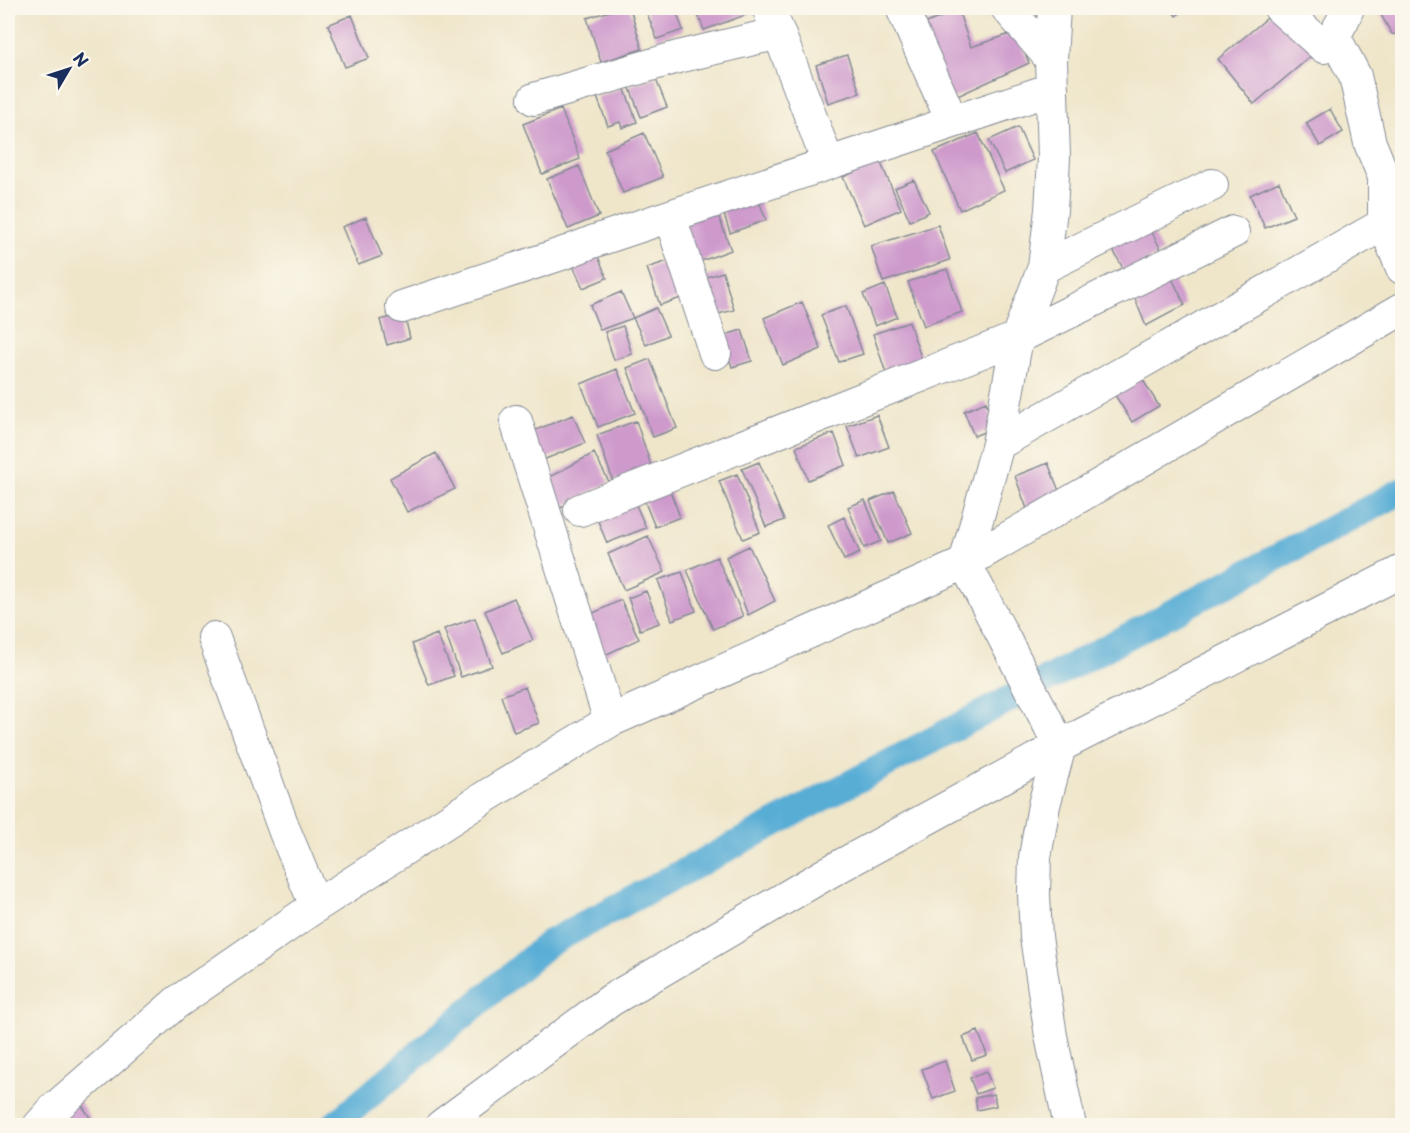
<svg xmlns="http://www.w3.org/2000/svg" width="1410" height="1133" font-family="'Playpen Sans',sans-serif">
<style>
.lines{fill:none;stroke-linecap:round;stroke-linejoin:round}
.canal{stroke:#59add5;stroke-width:27}
.building{fill:#ce9acc}
.minor-casing{stroke:#858a94;stroke-width:34}
.minor{stroke:#fff;stroke-width:32}
</style>
<rect width="100%" height="100%" fill="#fbf7ec"/>
<filter id="ink" filterUnits="userSpaceOnUse"><feTurbulence type="fractalNoise" baseFrequency=".0167" numOctaves="2"/><feDisplacementMap in="SourceGraphic" scale="12" xChannelSelector="R" yChannelSelector="G"/><feConvolveMatrix kernelMatrix="1 2 1 2 8 2 1 2 1" color-interpolation-filters="sRGB"/></filter>
<filter id="wash" filterUnits="userSpaceOnUse"><feTurbulence type="fractalNoise" baseFrequency=".008" numOctaves="4" result="noise"/><feDisplacementMap in="SourceGraphic" scale="24" xChannelSelector="R" yChannelSelector="G"/><feGaussianBlur stdDeviation="1.35" result="paint"/><feColorMatrix in="noise" values="0 0 0 0 0 0 0 0 0 0 0 0 0 0 0 0 0 1.4 0 .05"/><feComposite in="paint" operator="in"/></filter>
<g filter="url(#wash)">
<rect width="100%" height="100%" fill="#efe6ca"/>
<g class="lines">
<path class="canal" d="M333,1126L549,943L1402,491"/>
</g>
<g id="blocks">
<path class="building" d="M620,8H630L642,49L601,62L587,18Z
M645,8H675L683,30L657,39Z
M711,8H747L751,13L704,30L697,13Z
M908,8H944L915,22Z
M1170,8H1187L1176,16Z
M1377,8H1402V35L1392,34Z
M1278,9L1315,53L1254,104L1218,59Z
M958,10L971,47L1016,32L1029,63L949,100L917,27Z
M352,15L369,58L345,67L328,25Z
M847,55L860,93L828,103L816,65Z
M655,77L667,107L641,117L629,86Z
M624,87L637,122L622,128L620,122L608,126L597,97Z
M561,109L580,159L542,174L523,124Z
M1330,109L1343,132L1320,146L1306,123Z
M1018,127L1033,160L1005,173L989,140Z
M644,133L663,177L623,193L605,150Z
M978,133L1004,190L960,210L934,152Z
M880,161L901,209L864,225L843,177Z
M579,166L599,216L568,229L547,179Z
M914,180L929,212L910,221L895,188Z
M1279,182L1294,216L1265,228L1250,195Z
M756,193L766,220L730,233L721,205Z
M716,209L731,250L696,263L681,221Z
M366,217L382,256L358,265L342,227Z
M1145,218L1162,252L1126,274L1106,237Z
M938,225L950,260L883,282L871,246Z
M592,242L607,278L583,288L567,252Z
M671,260L684,297L660,305L647,268Z
M947,269L962,312L924,326L908,282Z
M1168,270L1185,305L1146,326L1131,289Z
M723,272L734,310L714,315L703,278Z
M885,285L897,317L875,326L863,294Z
M621,292L633,318L600,330L590,305Z
M802,302L821,349L783,365L764,318Z
M846,306L863,354L839,362L821,315Z
M656,308L668,335L646,345L633,318Z
M404,314L410,338L387,345L380,320Z
M909,322L924,366L888,379L873,334Z
M623,326L632,354L614,360L605,332Z
M742,330L752,361L732,367L722,336Z
M650,359L677,428L653,437L627,368Z
M617,369L635,413L598,427L581,384Z
M1138,372L1159,406L1132,422L1111,389Z
M986,402L996,427L974,436L964,411Z
M573,415L585,443L543,460L531,432Z
M877,415L889,447L859,458L847,426Z
M636,421L652,468L613,481L597,435Z
M834,433L846,465L808,480L796,447Z
M436,453L455,489L407,512L390,478Z
M594,453L609,482L555,511L540,482Z
M759,462L784,520L766,527L742,469Z
M1048,463L1061,496L1027,509L1015,476Z
M737,474L760,532L743,539L719,481Z
M666,480L680,517L655,527L640,490Z
M894,491L912,533L888,543L870,501Z
M631,493L646,528L607,543L593,509Z
M865,500L881,541L864,548L848,507Z
M844,517L860,553L844,560L828,525Z
M648,536L665,572L624,590L608,554Z
M749,546L775,601L748,615L726,557Z
M717,557L743,616L713,629L687,570Z
M682,572L696,611L672,620L658,580Z
M646,591L659,623L640,630L628,598Z
M514,598L533,640L503,653L485,611Z
M621,600L639,639L605,655L587,616Z
M475,618L492,666L461,677L444,629Z
M437,634L454,676L429,685L412,644Z
M525,687L539,723L514,732L501,696Z
M978,1031L987,1055L972,1060L963,1037Z
M945,1061L955,1091L933,1099L922,1069Z
M986,1072L993,1088L976,1094L970,1078Z
M994,1094L996,1106L977,1110L975,1098Z
M79,1101L91,1119L81,1126H73L63,1112Z"/>
</g>
</g>
<g filter="url(#ink)">
<use href="#blocks" fill-opacity="0" stroke="#858a94" stroke-width="1.5"/>
<g class="lines">
<g class="minor-casing">
<path id="minor" d="M768,8L779,33L828,163
M902,8L952,121
M1007,8L1051,59
M1054,8L1051,59L1054,158L1051,210L1044,267L1017,338L998,444L965,563L1060,746L1044,805L1035,857L1034,894L1036,937L1051,1036L1070,1126
M1280,8L1324,47L1334,36L1355,76L1370,143L1384,177V224L1402,268
M1334,36L1343,20L1348,8
M534,99L678,57L779,33
M670,217L715,353
M1044,267L1212,185
M402,307L567,252L592,242L1052,89
M516,421L610,721
M998,444L1384,224
M580,510L1017,338L1233,232
M214,638L285,832L316,906
M39,1126L55,1108L176,1003L316,906L488,795L610,721L965,563L1402,309
M441,1126L611,1000L829,872L1060,746L1402,571"/>
</g>
<use href="#minor" class="minor"/>
</g>
</g>
<rect width="1410" height="1133" fill="none" stroke="#fbf7ec" stroke-width="30"/>
<g transform="translate(69 69) rotate(51)" stroke="#fbf7ec" stroke-width="4.5" paint-order="stroke">
<path d="M0-4.5L10 22L0 15L-10 22Z" fill="#1b2f5e"/>
<text y="-9" font-size="16" font-weight="bold" text-anchor="middle" fill="#1b2f5e">N</text>
</g>
</svg>
